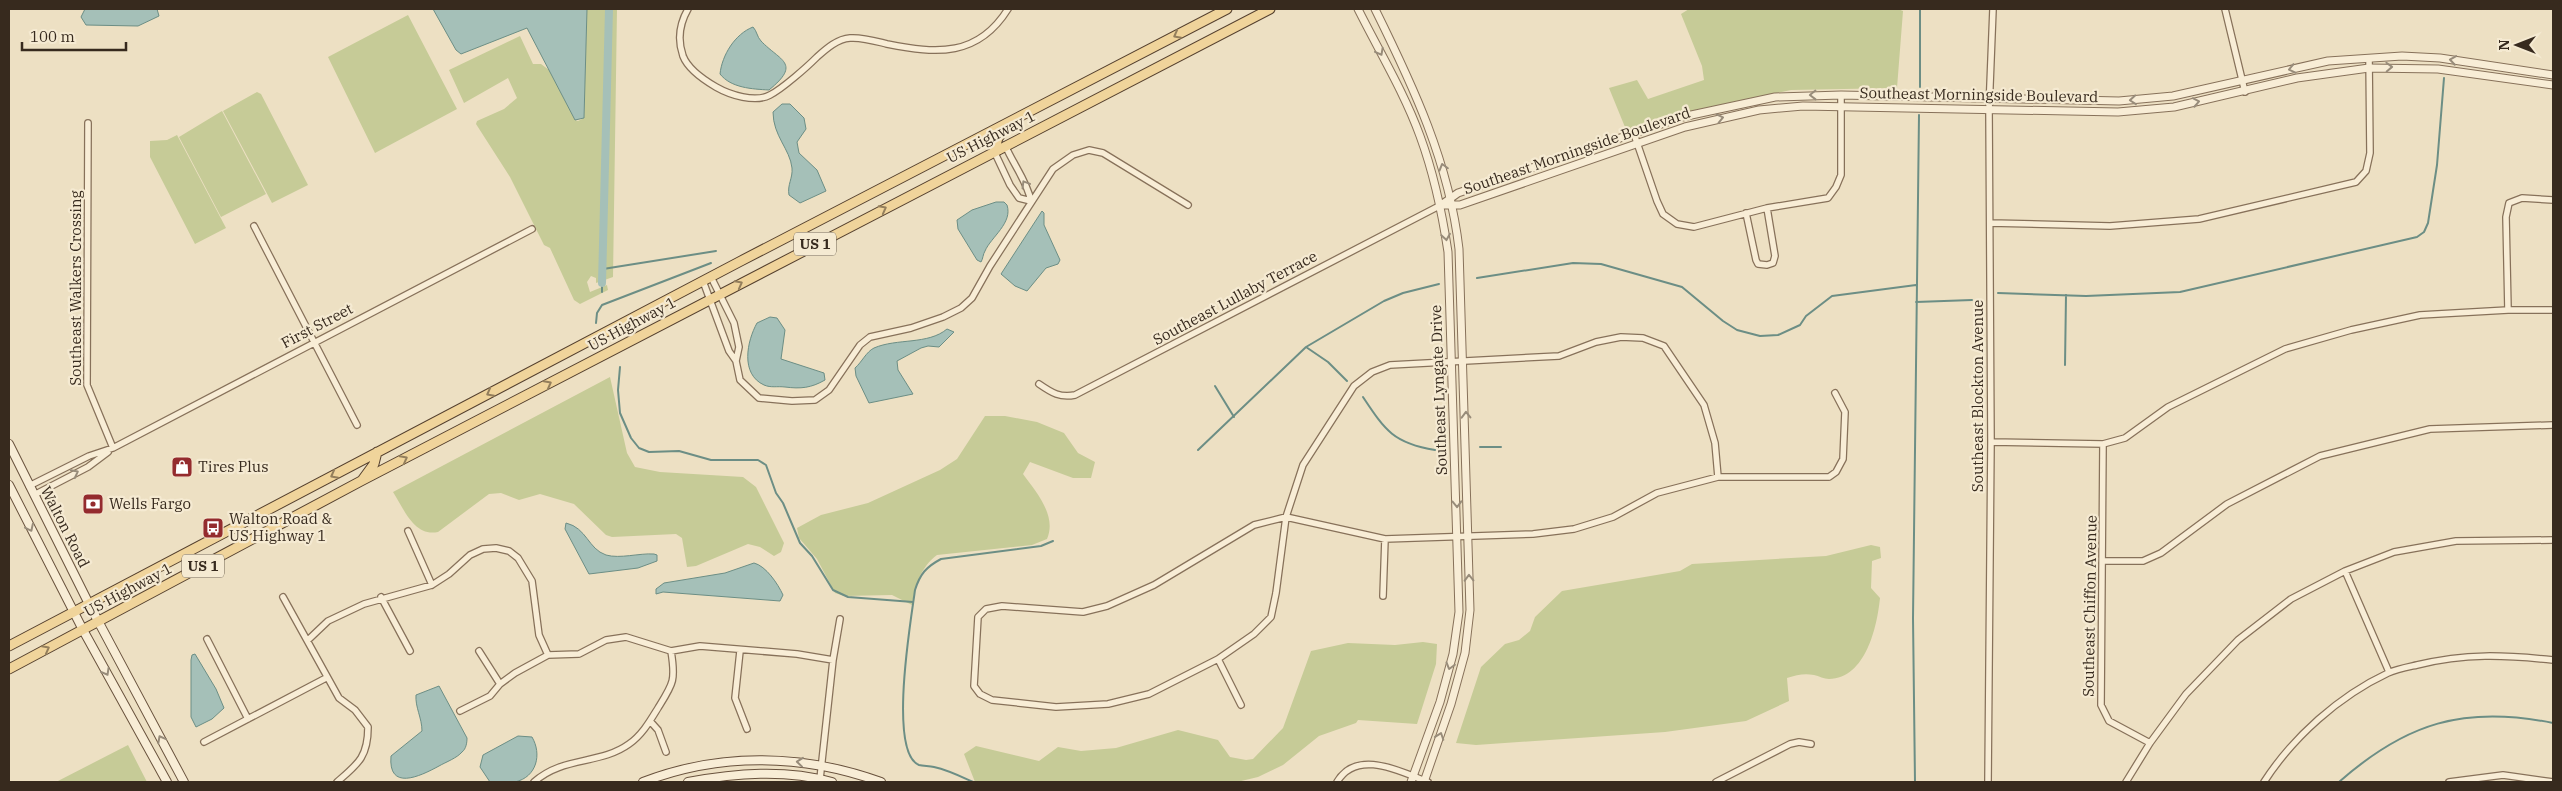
<svg xmlns="http://www.w3.org/2000/svg" width="2562" height="791" font-family="'IBM Plex Serif',serif">
<style>
.green{fill:#c6cb97}
.water{fill:#a5c0b8;stroke:#6c8e85}
.lines{fill:none;stroke-linecap:round;stroke-linejoin:round}
.stream{stroke:#6c8e85;stroke-width:2}
.canal{stroke:#a5c0b8;stroke-width:8}
.minor-casing{stroke:#87715a;stroke-width:8}
.tertiary-casing{stroke:#87715a;stroke-width:9}
.secondary-casing{stroke:#69523d;stroke-width:10}
.primary-casing{stroke:#55402e;stroke-width:11}
.minor{stroke:#f8edd6;stroke-width:5.5}
.tertiary{stroke:#f8edd6;stroke-width:7}
.secondary{stroke:#f8edd6;stroke-width:8}
.primary{stroke:#f0d49b;stroke-width:9}
.oneway{stroke:#947f5c}
.oneway2{stroke:#988c7a}
.labels{text-anchor:middle;stroke-width:4.5;stroke-linejoin:round;paint-order:stroke}
.shield{fill:#f5ead2;stroke:#706454;stroke-width:1}
.shield-label{font-size:14px;font-weight:bold;fill:#372a1e}
.street-label{font-size:15px;fill:#372a1e;stroke:#f5ead2}
.poi-label{font-size:15px;fill:#372a1e;stroke:#f5ead2;text-anchor:start}
</style>
<rect width="100%" height="100%" fill="#ede0c3"/>
<path class="green" d="M587,9H617L613,277L596,283V278L591,276L587,282L590,292L607,285L608,290L580,304L574,300L550,248L544,245L510,177L476,124L477,121L504,109L517,98L508,78L464,103L449,70L520,36L533,64H541L549,70L575,120L578,121L584,118Z
M1689,9H1898L1903,11L1897,88L1791,90L1681,113L1627,132L1609,88L1637,80L1648,99L1704,80L1702,66L1681,14Z
M408,15L457,109L375,153L328,57Z
M257,92L261,94L308,185L272,203L223,111Z
M222,111L266,194L221,217L179,137Z
M177,135L226,228L195,244L150,157V141L167,140Z
M610,377L627,453L635,467L660,472L743,477L756,487L784,543L781,552L774,556L760,547L748,544L696,566L687,567L682,538L676,534L612,537L606,535L574,504L540,494L519,500L501,493L489,494L438,532C414,537 404,509 393,492Z
M985,416H1005L1037,422L1064,433L1078,453L1095,462L1091,478H1073L1030,462L1023,474C1037,493 1057,516 1047,539L1032,545L937,555C921,567 915,585 912,605L892,595L844,596L835,593L817,559L799,538L797,528L821,515L868,503L940,470L957,459Z
M1871,545L1880,547L1881,558L1872,561L1871,588L1880,598C1877,627 1866,678 1829,679C1824,679 1819,676 1814,675C1804,673 1797,675 1787,678L1789,701L1746,721L1665,732L1476,745L1456,743L1481,667L1505,644L1519,640L1530,631L1535,617L1562,591L1680,571L1692,564L1826,556Z
M1423,642L1437,644L1436,664L1417,724L1358,720L1356,723L1319,736L1283,765L1258,777L1237,782H975L964,754L976,746L1039,761L1058,747L1081,751L1116,748L1178,730L1218,740L1230,757L1246,760L1253,759L1283,728L1311,651L1348,643L1395,645Z
M128,745L147,782H56Z"/>
<path class="water" d="M85,9H157L159,16L138,26L86,25L81,17Z
M433,9H587L584,118L575,120L527,28L461,54L456,50Z
M753,27C757,31 757,37 761,41C780,61 802,63 769,90C752,89 731,88 720,74C722,55 735,34 753,27Z
M782,104H790L804,118L806,129L797,142L799,153L817,170L826,191L800,203L789,195C787,185 793,178 792,168C790,149 773,136 773,112Z
M996,202H1004L1007,205C1013,223 991,237 985,251C983,254 983,259 981,262L977,260L958,229L957,220L972,210Z
M1042,211L1044,213V225L1060,260L1058,264L1046,268L1027,291L1015,286L1001,274Z
M770,317L777,318L785,330L781,359L824,373L825,380C811,388 801,389 785,387C777,386 771,388 764,385C740,374 747,341 757,323Z
M947,329L954,332L939,347L928,346L921,348L897,361L898,370L913,394L869,403L856,376L855,368C862,362 866,352 874,348C897,338 928,345 947,329Z
M566,523C587,528 588,549 606,555C620,559 639,553 654,554L657,555V561L638,568L589,574L565,529Z
M754,563C766,566 778,584 783,595L780,601L663,592L656,594V589L664,583L725,573Z
M195,654L216,689L224,708L212,719L196,727L191,717V660L192,655Z
M439,686L467,738C467,743 466,749 462,752C457,758 446,762 439,766C419,777 388,791 391,756L422,731C422,718 415,707 416,695Z
M518,736L532,737C542,754 537,777 515,782C508,784 497,782 490,782L480,767L483,755Z"/>
<g class="lines">
<path class="stream" d="M1920,9V87
M603,269L716,251
M1477,278L1573,263L1601,264L1682,287L1723,321L1737,330L1760,336L1778,335L1800,325L1806,316L1832,296L1916,285
M602,283V292
M1998,293L2086,296L2180,292L2417,237L2424,232L2428,223L2437,165L2444,78
M1916,302L1972,300
M596,323L597,313L602,305L711,263
M1306,347L1328,362L1347,381
M2065,365L2066,295
M620,367L618,390L620,413L631,438L639,448L649,452L679,451L711,460H758L766,465L776,493L783,503L800,543L812,556L833,590L848,597L913,602
M1215,386L1234,417
M1363,397C1385,430 1393,443 1435,450
M1480,447H1501
M1198,450L1306,347L1384,301L1403,293L1439,284
M973,782C960,776 948,770 934,767C929,766 923,766 919,765C888,752 911,620 915,590C920,574 926,567 941,559L1041,546L1053,541
M1915,782L1913,618L1919,115
M2339,782C2406,723 2464,705 2553,723"/>
<path class="canal" d="M602,283L609,9"/>
<g class="minor-casing">
<path id="minor" d="M688,9C680,23 677,39 683,56C688,69 704,80 716,87C730,95 755,103 770,95C782,89 807,67 817,57C826,49 837,39 850,38C862,37 875,41 887,44C937,54 978,57 1008,9
M2225,9L2245,92
M88,123L87,385L113,448
M1634,134L1657,201L1663,214L1677,224L1694,227L1767,208L1828,198L1836,187L1841,175V95
M994,151L1010,185L1019,198L1031,201C1027,181 1013,164 1005,145
M1746,213L1756,260L1758,264L1767,265L1773,263L1775,256L1767,208
M1990,223L2110,226L2199,219L2356,182L2366,171L2370,153L2369,58
M254,226L357,425
M711,277L734,323L739,347L736,361L740,380L759,398L792,401L815,400L829,390L860,345L870,337L911,328L943,317L961,308L972,298L990,266L1053,169L1073,155L1089,150L1103,153L1188,205
M703,281L729,351L736,361
M2508,310L2506,217L2509,203L2522,198L2553,200
M1039,384C1052,393 1060,398 1075,395L1441,205
M1991,442L2103,444L2125,438L2168,407L2285,349L2351,330L2420,315L2508,310H2553
M2103,444L2101,705L2109,721L2150,743
M1718,477L1715,443L1704,405L1664,346L1643,338L1621,337L1596,342L1559,356L1390,365L1372,372L1354,386L1303,465L1286,517L1276,593L1271,617L1254,634L1218,659L1149,694L1108,704L1056,707L992,700L980,694L974,686L978,617L986,609L1002,606L1083,612L1107,606L1154,585L1254,525L1286,517L1385,539L1533,534L1574,529L1613,517L1657,493L1718,477H1829L1836,472L1843,459L1845,412L1835,393
M29,486L89,456L113,448L532,229
M34,495L88,467L108,452
M408,531L432,585
M2104,561H2143L2161,553L2227,504L2320,456L2430,429L2553,425
M2345,571L2389,672
M1383,596L1385,539
M283,597L339,698L355,710L368,727C368,757 358,764 337,782
M381,597L410,651
M207,639L248,719
M308,640L328,621L364,604L432,585L449,574L470,555L483,549L496,548L509,551L518,558L532,581L539,635L548,655
M479,651L500,684
M671,651L700,646L797,654L833,660
M740,651L735,698L747,729
M1218,659L1241,705
M460,711L490,696L500,684L515,673L548,655L579,654L606,640L626,637L671,651C676,681 673,684 658,708C650,721 642,735 629,744C600,765 563,756 534,782
M650,721L658,730L666,752
M204,742L326,678
M820,779L833,660L840,619
M1337,782C1357,748 1401,772 1428,782
M1716,782L1790,744L1799,742L1811,744
M1988,782L1991,442L1989,110L1993,9
M2126,782L2150,743L2186,694L2238,640L2291,599L2345,571L2394,552L2456,541L2553,540
M2264,782C2293,737 2339,696 2388,673C2397,669 2408,667 2417,665C2466,653 2504,655 2553,660
M2449,782L2503,775L2553,782"/>
</g>
<g class="tertiary-casing">
<path id="tertiary" d="M1358,9C1379,51 1404,92 1420,136C1434,174 1442,212 1448,252L1459,612L1453,654L1440,702L1411,782
M1375,9C1413,86 1449,162 1459,249L1470,610L1465,653L1451,704L1424,782
M1441,205L1458,193L1682,117L1775,97L1841,95L2119,101L2173,96L2328,61L2402,56L2440,58L2553,75
M1441,205H1460L1685,127L1759,110L1803,106L2118,112L2174,107L2297,78L2369,68L2438,69L2553,85"/>
</g>
<g class="secondary-casing">
<path id="secondary" d="M9,444L89,604L184,782
M9,485L83,630L167,782
M643,782C721,752 803,754 881,782
M688,782C736,773 785,769 832,782"/>
</g>
<g class="primary-casing">
<path id="primary" d="M994,151L998,138L1008,125
M363,479L374,464L377,452
M9,646L739,262L1227,9
M9,669L361,481L1270,9"/>
</g>
<use href="#minor" class="minor"/>
<use href="#tertiary" class="tertiary"/>
<use href="#secondary" class="secondary"/>
<use href="#primary" class="primary"/>
</g>
<defs><path id="oneway-chevron" d="M-2-3.5L2.5 0L-2 3.5" fill="none" stroke-width="1.6" stroke-linecap="round" stroke-linejoin="round" transform="scale(1.25)"/></defs>
<g class="oneway">
<use href="#oneway-chevron" transform="translate(1177 35) rotate(152)"/>
<use href="#oneway-chevron" transform="translate(883 209) rotate(-28)"/>
<use href="#oneway-chevron" transform="translate(739 284) rotate(-28)"/>
<use href="#oneway-chevron" transform="translate(548 384) rotate(-28)"/>
<use href="#oneway-chevron" transform="translate(490 393) rotate(152)"/>
<use href="#oneway-chevron" transform="translate(404 459) rotate(-28)"/>
<use href="#oneway-chevron" transform="translate(334 475) rotate(152)"/>
<use href="#oneway-chevron" transform="translate(46 649) rotate(-28)"/>
</g>
<g class="oneway2">
<use href="#oneway-chevron" transform="translate(1380 52) rotate(62)"/>
<use href="#oneway-chevron" transform="translate(2453 60) rotate(-171)"/>
<use href="#oneway-chevron" transform="translate(2389 67) rotate(-2)"/>
<use href="#oneway-chevron" transform="translate(2292 69) rotate(167)"/>
<use href="#oneway-chevron" transform="translate(1813 95) rotate(179)"/>
<use href="#oneway-chevron" transform="translate(2133 100) rotate(175)"/>
<use href="#oneway-chevron" transform="translate(2196 102) rotate(-11)"/>
<use href="#oneway-chevron" transform="translate(1720 118) rotate(-13)"/>
<use href="#oneway-chevron" transform="translate(1443 167) rotate(-106)"/>
<use href="#oneway-chevron" transform="translate(1025 184) rotate(-121)"/>
<use href="#oneway-chevron" transform="translate(1446 237) rotate(81)"/>
<use href="#oneway-chevron" transform="translate(1466 415) rotate(-91)"/>
<use href="#oneway-chevron" transform="translate(75 473) rotate(-27)"/>
<use href="#oneway-chevron" transform="translate(1457 504) rotate(89)"/>
<use href="#oneway-chevron" transform="translate(30 528) rotate(64)"/>
<use href="#oneway-chevron" transform="translate(1469 578) rotate(-91)"/>
<use href="#oneway-chevron" transform="translate(1450 666) rotate(106)"/>
<use href="#oneway-chevron" transform="translate(106 672) rotate(61)"/>
<use href="#oneway-chevron" transform="translate(1440 736) rotate(-71)"/>
<use href="#oneway-chevron" transform="translate(161 739) rotate(-118)"/>
<use href="#oneway-chevron" transform="translate(800 762) rotate(-174)"/>
</g>
<defs>
<g id="shop-square" transform="scale(1.125)"><rect x="-9" y="-9" width="18" height="18" rx="4" fill="#942b2e" stroke="#f5ead2"/><path d="M-5-2.5h2.3a2.7 3.5 0 0 1 5.4 0H5L5.5 6h-11ZM-1.5-2.5h3a1.5 2.3 0 0 0-3 0Z" fill="#fff"/></g>
<g id="bank-square" transform="scale(1.125)"><rect x="-9" y="-9" width="18" height="18" rx="4" fill="#942b2e" stroke="#f5ead2"/><path d="M-6-4H6V4H-6ZM0-2.3a2.3 2.3 0 1 0 0 4.6a2.3 2.3 0 1 0 0-4.6Z" fill="#fff"/></g>
<g id="bus-square" transform="scale(1.125)"><rect x="-9" y="-9" width="18" height="18" rx="4" fill="#942b2e" stroke="#f5ead2"/><path d="M-5-6H5V4H4V6H2V4H-2V6H-4V4H-5ZM-3.5-4V0h7V-4ZM-3.5 1.2v1.5H-2V1.2ZM2 1.2v1.5H3.5V1.2Z" fill="#fff"/></g>
</defs>
<g fill-rule="evenodd">
<use href="#shop-square" x="182" y="467"/>
<use href="#bank-square" x="93" y="504"/>
<use href="#bus-square" x="213" y="528"/>
</g>
<g class="labels">
<g class="shield">
<rect x="794" y="232.5" width="42" height="23" rx="4"/>
<rect x="182" y="554.5" width="42" height="23" rx="4"/>
</g>
<g class="shield-label">
<text x="815" y="249">US 1</text>
<text x="203" y="571">US 1</text>
</g>
<g class="street-label">
<text transform="translate(1979 95) rotate(1)" y="5">Southeast Morningside Boulevard</text>
<text transform="translate(991 137) rotate(-27)" y="5">US Highway 1</text>
<text transform="translate(1577 151) rotate(-19)" y="5">Southeast Morningside Boulevard</text>
<text transform="translate(76 288) rotate(-90)" y="5">Southeast Walkers Crossing</text>
<text transform="translate(1235 298) rotate(-28)" y="5">Southeast Lullaby Terrace</text>
<text transform="translate(632 324) rotate(-28)" y="5">US Highway 1</text>
<text transform="translate(317 326) rotate(-28)" y="5">First Street</text>
<text transform="translate(1439 390) rotate(-92)" y="5">Southeast Lyngate Drive</text>
<text transform="translate(1978 396) rotate(-90)" y="5">Southeast Blockton Avenue</text>
<text transform="translate(65 527) rotate(63)" y="5">Walton Road</text>
<text transform="translate(128 590) rotate(-28)" y="5">US Highway 1</text>
<text transform="translate(2090 606) rotate(-89)" y="5">Southeast Chiffon Avenue</text>
</g>
<g class="poi-label">
<text x="198" y="472">Tires Plus</text>
<text x="109" y="509">Wells Fargo</text>
<text x="229" y="524">Walton Road &amp;<tspan x="229" dy="17">US Highway 1</tspan></text>
</g>
</g>
<rect width="2562" height="791" fill="none" stroke="#372a1e" stroke-width="20"/>
<g transform="translate(2517 45) rotate(270)" stroke="#f5ead2" stroke-width="4" paint-order="stroke">
<path d="M0-4L9 19L0 12L-9 19Z" fill="#372a1e"/>
<text y="-8" font-size="14" font-weight="bold" text-anchor="middle" fill="#372a1e">N</text>
</g>
<path d="M22 42v8h104v-8" fill="none" stroke="#372a1e" stroke-width="2.5"/>
<text x="30" y="42" font-size="15" fill="#372a1e" stroke="#f5ead2" stroke-width="4" paint-order="stroke">100 m</text>
</svg>
